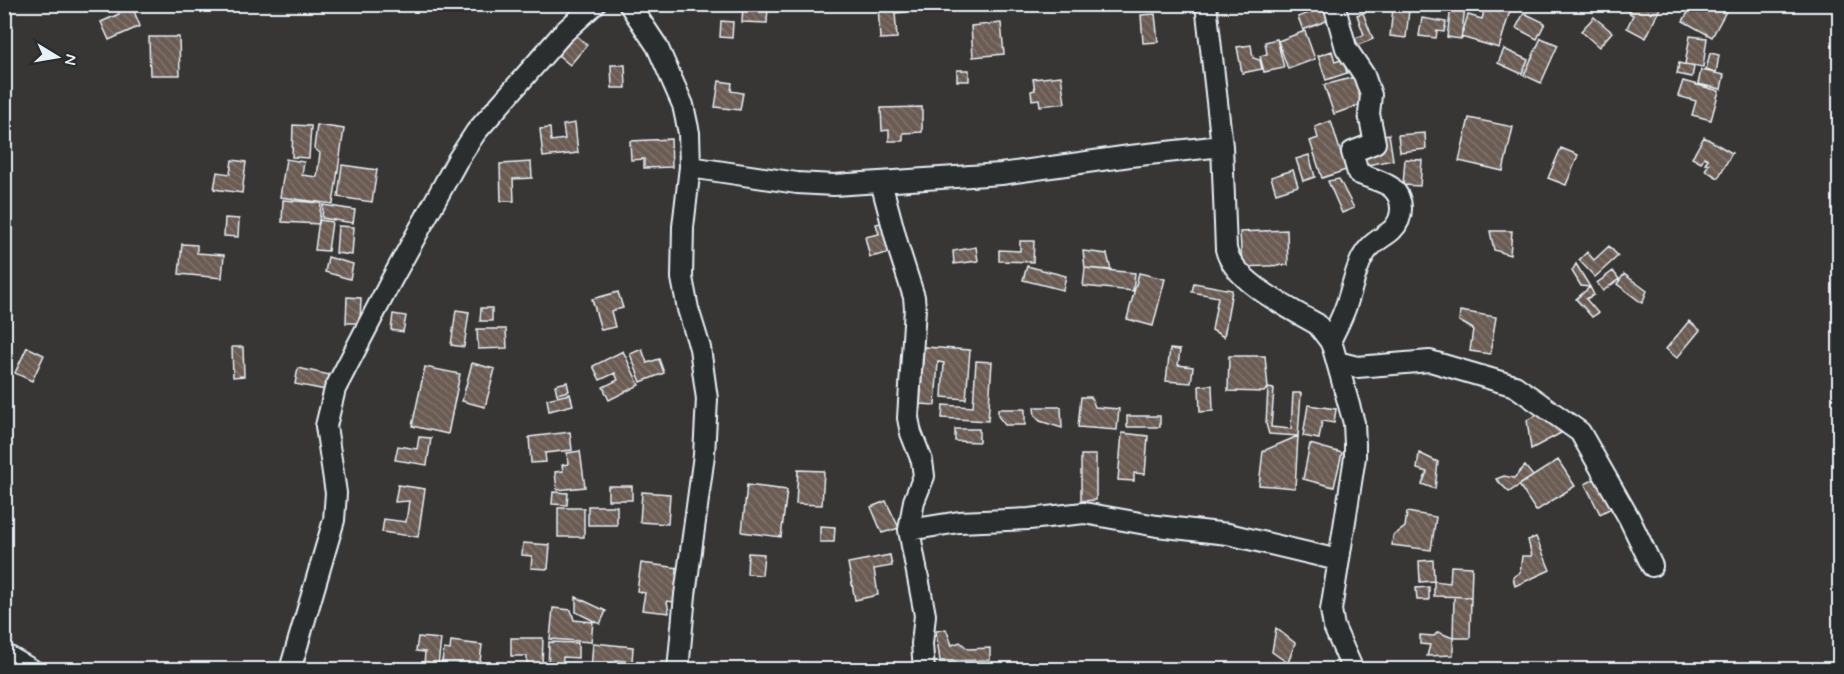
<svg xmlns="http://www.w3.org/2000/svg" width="1844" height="674" font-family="Mynerve,sans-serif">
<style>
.building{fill:url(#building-back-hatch);stroke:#e8f1f8;stroke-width:1.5}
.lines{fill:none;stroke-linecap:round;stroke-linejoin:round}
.minor-casing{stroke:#e8f1f8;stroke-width:24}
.minor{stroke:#2a2d2e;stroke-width:20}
</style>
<defs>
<pattern id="building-back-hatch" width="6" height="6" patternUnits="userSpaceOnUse" patternTransform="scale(1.5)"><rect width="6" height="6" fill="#6b5b53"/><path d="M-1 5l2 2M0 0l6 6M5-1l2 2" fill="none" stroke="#80736c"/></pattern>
</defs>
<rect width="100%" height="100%" fill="#373635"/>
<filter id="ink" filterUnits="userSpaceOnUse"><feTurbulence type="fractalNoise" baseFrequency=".0167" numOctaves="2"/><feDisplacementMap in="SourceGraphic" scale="12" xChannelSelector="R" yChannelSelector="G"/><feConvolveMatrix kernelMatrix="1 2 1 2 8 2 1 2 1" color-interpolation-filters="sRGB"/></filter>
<g filter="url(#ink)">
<path class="building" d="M131,4L140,26L109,40L101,22L119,14L115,5Z
M743,4L768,6L767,23L742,22Z
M878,4H906V12L895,13L897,38L880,39Z
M1315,4H1331L1336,17L1303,30L1298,17L1317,10Z
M1480,4H1512L1499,48L1461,37L1468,15L1482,19L1485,7L1480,6Z
M1628,4H1662L1646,38L1627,28L1633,15L1629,13L1632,7Z
M1693,4H1730L1712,37L1683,21Z
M1451,7L1465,8L1461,39L1447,37Z
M1393,8L1409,10L1406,38L1390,36Z
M1363,13L1373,39L1358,45L1355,38L1364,35L1357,15Z
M1524,13L1545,23L1537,39L1516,28Z
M1155,14L1158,42L1143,43L1141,15Z
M1594,17L1612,32L1599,47L1581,31Z
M1422,18L1446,22L1444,32L1437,31L1436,38L1419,36Z
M721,21L733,22L732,38L720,37Z
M1001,23L1004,54L973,57L971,26Z
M1305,31L1315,59L1288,69L1278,41Z
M575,34L587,45L570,65L558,55Z
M1690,36L1707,38L1703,67L1685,64Z
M149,37H179L180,75H150Z
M1541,38L1558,45L1541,83L1524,75Z
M1277,39L1284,68L1264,72L1260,56L1267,54L1265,42Z
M1251,45L1253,58L1260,60L1262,69L1242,73L1237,47Z
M1504,49L1528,60L1522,74L1498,63Z
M1332,51L1335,62L1343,59L1347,73L1326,80L1318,56Z
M1710,53L1719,55L1716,73L1706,70Z
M1679,63L1694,67L1692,77L1677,74Z
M611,65H625L626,88H612Z
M957,70H969V81H957Z
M1701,70L1724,75L1721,89L1698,84Z
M1061,76L1065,103L1040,106L1039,99L1032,100L1031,91L1035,90L1033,79Z
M1359,76L1368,102L1334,114L1324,85Z
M719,81L732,83L731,91L743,93L740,110L715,107Z
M1683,81L1719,91L1711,120L1692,115L1696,101L1678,96Z
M922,107V132L903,133V141H889V130L882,131L881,108Z
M1469,118L1513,127L1503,171L1459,161Z
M1331,121L1346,170L1322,178L1310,141L1318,138L1315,127Z
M575,123L578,153L543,157L540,129L550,128L551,141L565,139L563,125Z
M293,125L311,126L309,158L292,157Z
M317,125L344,129L333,204L280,197L286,159L304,162L302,175L317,177L320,153L314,148Z
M1425,133L1426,149L1400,152L1398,135Z
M1389,134L1393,160L1362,166L1359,152L1376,136Z
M1704,137L1732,153L1718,178L1705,170L1709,164L1705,163L1708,159L1704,157L1701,163L1692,158Z
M671,139L672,167L644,168V159L631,160L630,141Z
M1561,148L1578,155L1566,185L1548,178Z
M1309,155L1315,177L1303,181L1296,159Z
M1405,159L1422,160L1420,186L1403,185Z
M232,160L246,162L242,193L214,189L217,172L230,174Z
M531,162L532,178L513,179L514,201H501L500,164Z
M342,165L377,170L372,202L338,197Z
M1293,170L1298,186L1276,193L1271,177Z
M1339,179L1354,208L1342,213L1328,181Z
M283,200L321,203L319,224L282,222Z
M323,205L355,210L353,223L322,218Z
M225,218L239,219L238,237L224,236Z
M319,220L332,222L328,251L315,250Z
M890,221L897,251L870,257L865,237L879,234L876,224Z
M338,226L354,227L352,255L336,253Z
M1287,230L1288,265L1242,267L1240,232Z
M1490,231H1512L1510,255L1494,250Z
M1020,241H1034L1033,262L999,261V250L1020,251Z
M182,244L197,245V253L224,255L222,278L179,274Z
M1609,246L1618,256L1595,277L1579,260L1587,252L1594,260Z
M976,247L978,261L954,264L953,251Z
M1083,251L1107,254L1111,270L1085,268Z
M328,257L353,264L350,279L325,272Z
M1576,264L1590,287L1581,286L1572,271Z
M1027,266L1066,276L1063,290L1023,280Z
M1085,268L1135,273L1133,291L1083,286Z
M1613,271L1619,279L1603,291L1597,283Z
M1139,273L1165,279L1153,326L1127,319Z
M1624,274L1647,291L1642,303L1617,284Z
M1194,283L1232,290L1224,337L1212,330L1218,297L1192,292Z
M1590,287L1594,295L1586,299L1598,313L1592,317L1576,299Z
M618,292L623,308L611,311L615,327L601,330L592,299Z
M347,297L361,298L360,323H346Z
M481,308H492V321H480Z
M456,310L469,312L464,347L451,345Z
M1460,311L1496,317L1490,354L1470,351L1473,329L1459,321Z
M393,314L406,316L403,332L391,330Z
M1689,321L1700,330L1677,358L1666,349Z
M477,329H506L507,348L478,349Z
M27,347L44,355L32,381L15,373Z
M232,347H243L244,376L233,377Z
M924,347L970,350L966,399L942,397L944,363L938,362L935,405L920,404Z
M642,349L647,363L659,359L664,373L641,382L630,354Z
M1170,349L1180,350L1178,365L1193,367L1191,383L1166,381Z
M623,351L639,385L609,400L603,387L618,380L615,373L600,380L593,366Z
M1229,356H1265L1268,388L1264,392L1228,391Z
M976,361L992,362L988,421L942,418L943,405L973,407Z
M472,363L495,369L485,407L462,401Z
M425,367L460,374L448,434L412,426Z
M298,368L334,376L331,391L295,384Z
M567,382L569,391L557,394L555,385Z
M1212,385L1213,411L1200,412L1199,386Z
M1268,388L1274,389L1271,427L1291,429L1293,393H1301L1298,436L1269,434L1266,424Z
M570,394L573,405L549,411L547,399Z
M1081,397H1091L1095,407L1119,409L1117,430L1078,427Z
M1308,405L1336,409L1334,423L1322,421L1319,439L1303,436Z
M1034,407H1061L1062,428L1040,421L1035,416Z
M998,409H1025V425H1005L998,416Z
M1541,413L1561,433L1531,449L1527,420Z
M1127,416H1160V427H1127Z
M955,429H979V442L955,441Z
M570,432L572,450L545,453L546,462L531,463L529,437Z
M1122,433L1148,436L1145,474L1134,473V481L1118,480Z
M1298,436L1295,488L1259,485L1263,451Z
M419,437L431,438L427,465L395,460L398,446L417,449Z
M1310,444L1342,453L1334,487L1303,479Z
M580,451L585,487L557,490L555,472L563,471L562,465L568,464L567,453Z
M1419,453L1438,462L1435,489L1422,484L1427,472L1417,469Z
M1081,455H1096V500L1081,501Z
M1558,460L1575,486L1536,511L1519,485Z
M1525,466L1533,476L1509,492L1496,479L1504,476L1514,478Z
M798,470L824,471L822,505L796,504Z
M1602,475L1617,505L1600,514L1585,484Z
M398,485L425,489L418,537L382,532L384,519L406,522L409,501L395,502Z
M747,485L787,490L781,537L742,532Z
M608,486H632V500H608Z
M553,492L568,493L567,505L552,504Z
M642,492L670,494L668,524L640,522Z
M886,501L899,528L882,533L871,507Z
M588,506H617V525H588Z
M558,508H584V537H558Z
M1407,512L1436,517L1431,550L1392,545L1393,536L1405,527Z
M820,526L835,527L834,542H820Z
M1536,537L1550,570L1515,586L1513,577L1520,572L1522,556H1532L1528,540Z
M523,543L550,545L548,569L531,568L532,556L522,555Z
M748,553L764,554L762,575L747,574Z
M890,555L892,566L874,569L878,595L855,600L848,563Z
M1433,560L1434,581L1420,582L1419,561Z
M641,563L694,570L690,604L667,601L669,613L642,610L645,593L637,591Z
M1451,566L1472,567L1471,597L1434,596V581L1450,583Z
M1429,587V600H1417L1416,588Z
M576,597L606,611L600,624L576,612Z
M1454,597H1471L1470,638H1453Z
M553,608L571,610L574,620L593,622L591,642L550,639Z
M1276,628L1295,643L1288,663L1272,652Z
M946,629L952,645L960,642L968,649L990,648V660L940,661L936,631Z
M1438,632L1453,638V655L1427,656L1430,645L1420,644V635L1434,636Z
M418,637L441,639L438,666L424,665L425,652L416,651Z
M511,638H543L542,667L527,666V656H511Z
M451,641L482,645L479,670H457L441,667L444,649L450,650Z
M549,642L578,643V658L563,657L562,670H548Z
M593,643L633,647L632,662L617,660L616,670H591Z"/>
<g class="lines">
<g class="minor-casing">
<path id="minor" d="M629,4L657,46L683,105L689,133L690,167L683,227L682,278L688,309L700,348L707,399L704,455L685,595L678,670
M1206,4L1222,146L1226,249C1233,281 1289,308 1317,324L1330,341L1333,348L1354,423L1355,444V457L1331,610L1334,627L1353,670
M690,167L797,183L834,185L1001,174L1130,156L1222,146
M881,182L899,250L914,297L915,308L908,418L911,433L922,461L924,476L914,501L909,530L925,615L922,644L924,670
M1330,341C1336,329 1343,316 1347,303C1352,288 1355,272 1362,258C1370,243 1380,240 1392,230C1404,218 1404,199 1392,188C1386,182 1366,177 1358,173L1352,152L1375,143L1369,114L1371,95L1364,75L1346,48L1334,4
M1337,362L1357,367L1430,361L1515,386L1580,432L1629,518L1652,566
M909,530L959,522L1029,519L1084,513L1157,526L1228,534L1338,560
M4,654L32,670
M290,670L334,520L336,493L326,426L335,389L392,279L457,161L476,132L563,33L595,4"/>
</g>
<use href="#minor" class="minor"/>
</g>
</g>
<rect width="1844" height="674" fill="none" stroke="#2a2d2e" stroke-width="24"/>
<rect x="12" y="12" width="1820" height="650" fill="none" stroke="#e8f1f8" stroke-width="2" filter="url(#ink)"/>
<g transform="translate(57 57) rotate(101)" stroke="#2a2d2e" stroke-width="4.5" paint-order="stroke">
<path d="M0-4.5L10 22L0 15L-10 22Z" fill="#e8f1f8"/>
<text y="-9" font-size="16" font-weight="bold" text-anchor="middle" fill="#e8f1f8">N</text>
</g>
</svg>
